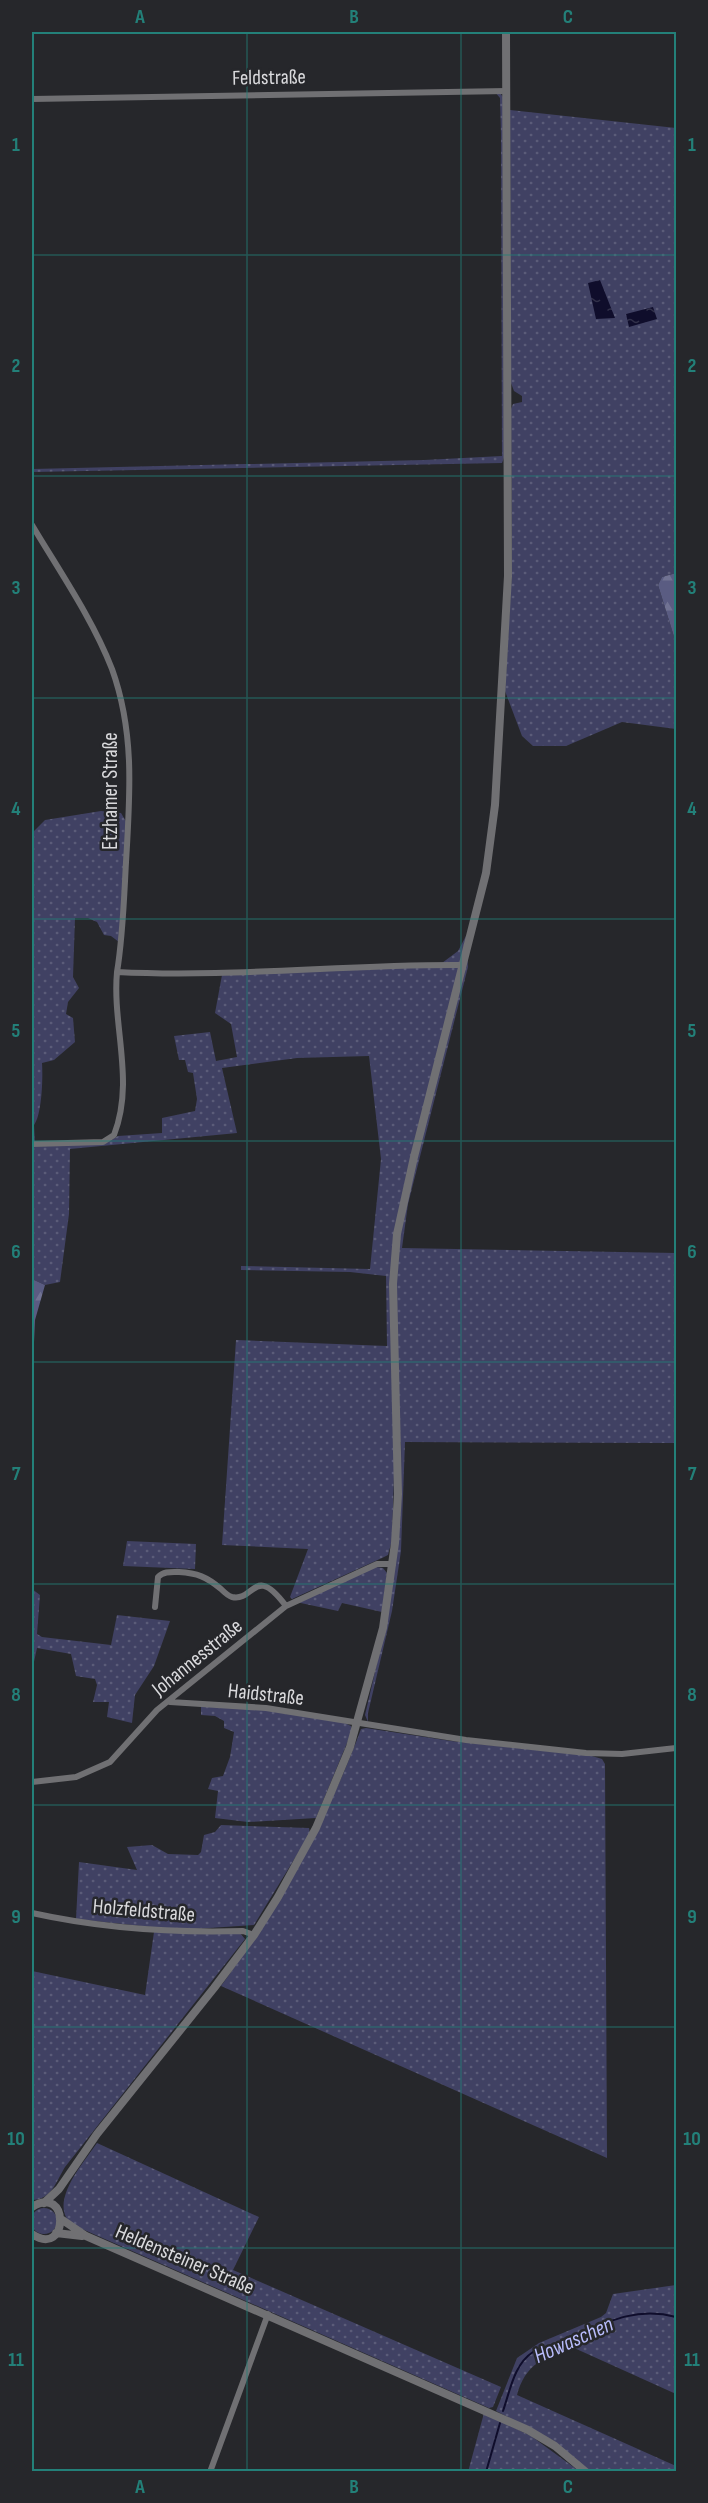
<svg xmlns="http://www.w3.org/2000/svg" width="708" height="2503" font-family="'Sofia Sans Condensed',sans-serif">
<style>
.green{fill:url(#green-dots)}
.forest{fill:url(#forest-firs)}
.water{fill:url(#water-ripples)}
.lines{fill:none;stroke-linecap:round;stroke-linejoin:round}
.stream{stroke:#0f0d2b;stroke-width:2}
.minor{stroke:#707073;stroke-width:6}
.tertiary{stroke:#707073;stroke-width:8}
.grid{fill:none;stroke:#238079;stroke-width:1.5;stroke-opacity:0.55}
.labels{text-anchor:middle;stroke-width:5;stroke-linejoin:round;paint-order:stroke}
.street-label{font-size:21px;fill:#dadadd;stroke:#26272b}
.water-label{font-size:22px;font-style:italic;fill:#b8bcfb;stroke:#26272b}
.neatline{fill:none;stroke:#238079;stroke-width:2}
.grid-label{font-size:20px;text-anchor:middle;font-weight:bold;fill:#238079}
</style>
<defs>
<pattern id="green-dots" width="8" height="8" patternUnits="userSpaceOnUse" patternTransform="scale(1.5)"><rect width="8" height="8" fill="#404163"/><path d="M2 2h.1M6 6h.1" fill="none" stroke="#5b5c79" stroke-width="1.8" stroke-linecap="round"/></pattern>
<pattern id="forest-firs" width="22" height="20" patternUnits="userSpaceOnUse" patternTransform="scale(1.5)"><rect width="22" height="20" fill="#5a5c82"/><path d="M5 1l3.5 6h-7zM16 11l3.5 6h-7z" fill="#717393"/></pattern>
<pattern id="water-ripples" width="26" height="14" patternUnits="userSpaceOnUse" patternTransform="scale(1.5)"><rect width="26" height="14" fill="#0f0d2b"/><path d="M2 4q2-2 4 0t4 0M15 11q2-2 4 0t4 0" fill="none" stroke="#313049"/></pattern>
</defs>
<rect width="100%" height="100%" fill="#26272b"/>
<path class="green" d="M495,92L500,93L503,97L505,455L502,463L32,472V469L424,460L502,456L501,134L500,98Z
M510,110L676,128V573L662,577L658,585L676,643V729L622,722L566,746H533L522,736L505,691L512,568L511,409L513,404L522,402V396L514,391L511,383Z
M101,811L121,813L127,823L119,942L111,936L104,935L97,922L88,918H75L73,977L79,988L68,1002L66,1014L73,1018L75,1042L54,1060L42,1063C43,1077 42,1115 34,1125L35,1142L32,1143V833L45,820Z
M466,936L468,967L408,1204L402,1248L676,1253V1443L405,1442L401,1551L392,1611L368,1713V1722L365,1715C388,1619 403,1541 401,1442L395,1441L392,1540L388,1555L382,1558L292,1599L290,1597L308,1549L222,1545L236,1340L387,1346L386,1276L350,1272L241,1270V1266L370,1269L381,1159L369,1056L297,1058L222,1068L237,1133L70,1149L69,1214L60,1282L45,1285L32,1279V1146L106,1143L118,1136L162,1133V1118L195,1111L197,1099L193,1073L188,1072L185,1060H179L174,1036L210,1032L216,1061L237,1057L231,1024L215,1013L222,975L442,963L458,951Z
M127,1541L196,1544L195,1569L123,1566Z
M376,1567L383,1568L387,1573L382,1612L342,1603L338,1611L296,1602Z
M32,1589L40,1595L37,1634L42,1637L111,1645L117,1615L170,1621L154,1666L135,1695L132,1723L107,1717L109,1702H93L97,1685L95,1679L76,1676L71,1654L37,1648L32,1671Z
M201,1705L253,1708L343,1722L351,1726L352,1731L316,1818L248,1822L215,1818L218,1791L208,1789L212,1778L223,1776L230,1757L234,1732L224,1728V1721L215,1716L201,1715Z
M366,1728L451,1741L592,1756L602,1759L605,1764L607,2158L221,1986C279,1906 326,1823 361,1729Z
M221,1825L309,1828L310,1833L306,1840L254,1925L179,1930L76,1919L79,1862L137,1870L127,1847L152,1845L168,1854L198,1855L201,1852L204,1835L215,1832Z
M154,1932H239L245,1939L65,2167C56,2182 51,2200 32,2200V1971L145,1995Z
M97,2143L259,2217L233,2270L501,2387L493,2407L489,2408L73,2225C46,2205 84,2162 97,2143Z
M31 2221a13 13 0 1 1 26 0a13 13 0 1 1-26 0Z
M676,2285V2394L572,2347C544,2356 525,2365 517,2395L676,2466V2471H590L554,2441L496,2411L517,2358L539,2343L601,2317L606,2313L613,2294Z
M484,2413L531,2436L579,2471L468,2472Z"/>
<path class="forest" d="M676,573V643L658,585L662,577Z
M32,1279L45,1285L35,1320L32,1386Z"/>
<path class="water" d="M600,280L615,318L596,319L588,283Z
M653,307L657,319L629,327L626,314Z"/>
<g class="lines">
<path class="stream" d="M503,2411C510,2391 514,2364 533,2352C585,2339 620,2302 676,2317
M486,2472L500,2423"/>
<path class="minor" d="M32,99L507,91
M32,525C60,572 92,618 112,669C135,733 130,795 126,862C124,898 123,936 117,972
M32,1144L103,1142L114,1135C135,1081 112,1026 117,972C232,978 347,964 462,965
M155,1607L158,1577C164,1571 171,1572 179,1572C197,1573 207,1577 221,1589C224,1592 228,1596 232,1597C255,1602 254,1563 286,1606
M170,1702L266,1708L466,1740L586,1753L622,1754L676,1748
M32,1782L76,1777L110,1762L157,1710L286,1606L377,1564H393
M32,1913C100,1928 173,1933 243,1931L254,1935
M210,2472L268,2314"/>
<path class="tertiary" d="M44,2203L59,2189L97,2134L214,1988L254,1935L278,1897L316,1828L350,1747L383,1628L395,1543L398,1494L393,1284L397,1234L414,1157L486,873L495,805L508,576L506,32
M32,2207C70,2183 69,2259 32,2234
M61,2219L86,2236L528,2430L555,2446L586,2472
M56,2233L82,2236"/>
</g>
<path class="grid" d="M247,32V2472M461,32V2472M32,255H676M32,476H676M32,698H676M32,919H676M32,1141H676M32,1362H676M32,1584H676M32,1805H676M32,2027H676M32,2248H676"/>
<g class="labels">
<g class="street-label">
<text transform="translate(269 77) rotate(-1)" y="7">Feldstraße</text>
<text transform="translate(110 791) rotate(-90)" y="7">Etzhamer Straße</text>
<text transform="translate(197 1657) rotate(-39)" y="7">Johannesstraße</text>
<text transform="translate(266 1694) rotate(6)" y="7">Haidstraße</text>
<text transform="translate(144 1910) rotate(5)" y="7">Holzfeldstraße</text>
<text transform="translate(185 2259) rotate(23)" y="7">Heldensteiner Straße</text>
</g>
<g class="water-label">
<text transform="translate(573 2339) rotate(-24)" y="8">Howaschen</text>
</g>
</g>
<rect width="708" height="2503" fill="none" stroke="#26272b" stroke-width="66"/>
<rect x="33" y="33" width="642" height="2437" class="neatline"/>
<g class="grid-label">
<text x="140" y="23">A</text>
<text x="354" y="23">B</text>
<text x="568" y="23">C</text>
<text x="16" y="151">1</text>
<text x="692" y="151">1</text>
<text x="16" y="372">2</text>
<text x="692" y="372">2</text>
<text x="16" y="594">3</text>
<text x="692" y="594">3</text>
<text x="16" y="815">4</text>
<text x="692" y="815">4</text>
<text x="16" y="1037">5</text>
<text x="692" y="1037">5</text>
<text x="16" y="1258">6</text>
<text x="692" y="1258">6</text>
<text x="16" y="1480">7</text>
<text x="692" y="1480">7</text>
<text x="16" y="1701">8</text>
<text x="692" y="1701">8</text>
<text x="16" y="1923">9</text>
<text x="692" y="1923">9</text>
<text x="16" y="2145">10</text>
<text x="692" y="2145">10</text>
<text x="16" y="2366">11</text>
<text x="692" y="2366">11</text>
<text x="140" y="2493">A</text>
<text x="354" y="2493">B</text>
<text x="568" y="2493">C</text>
</g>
</svg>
